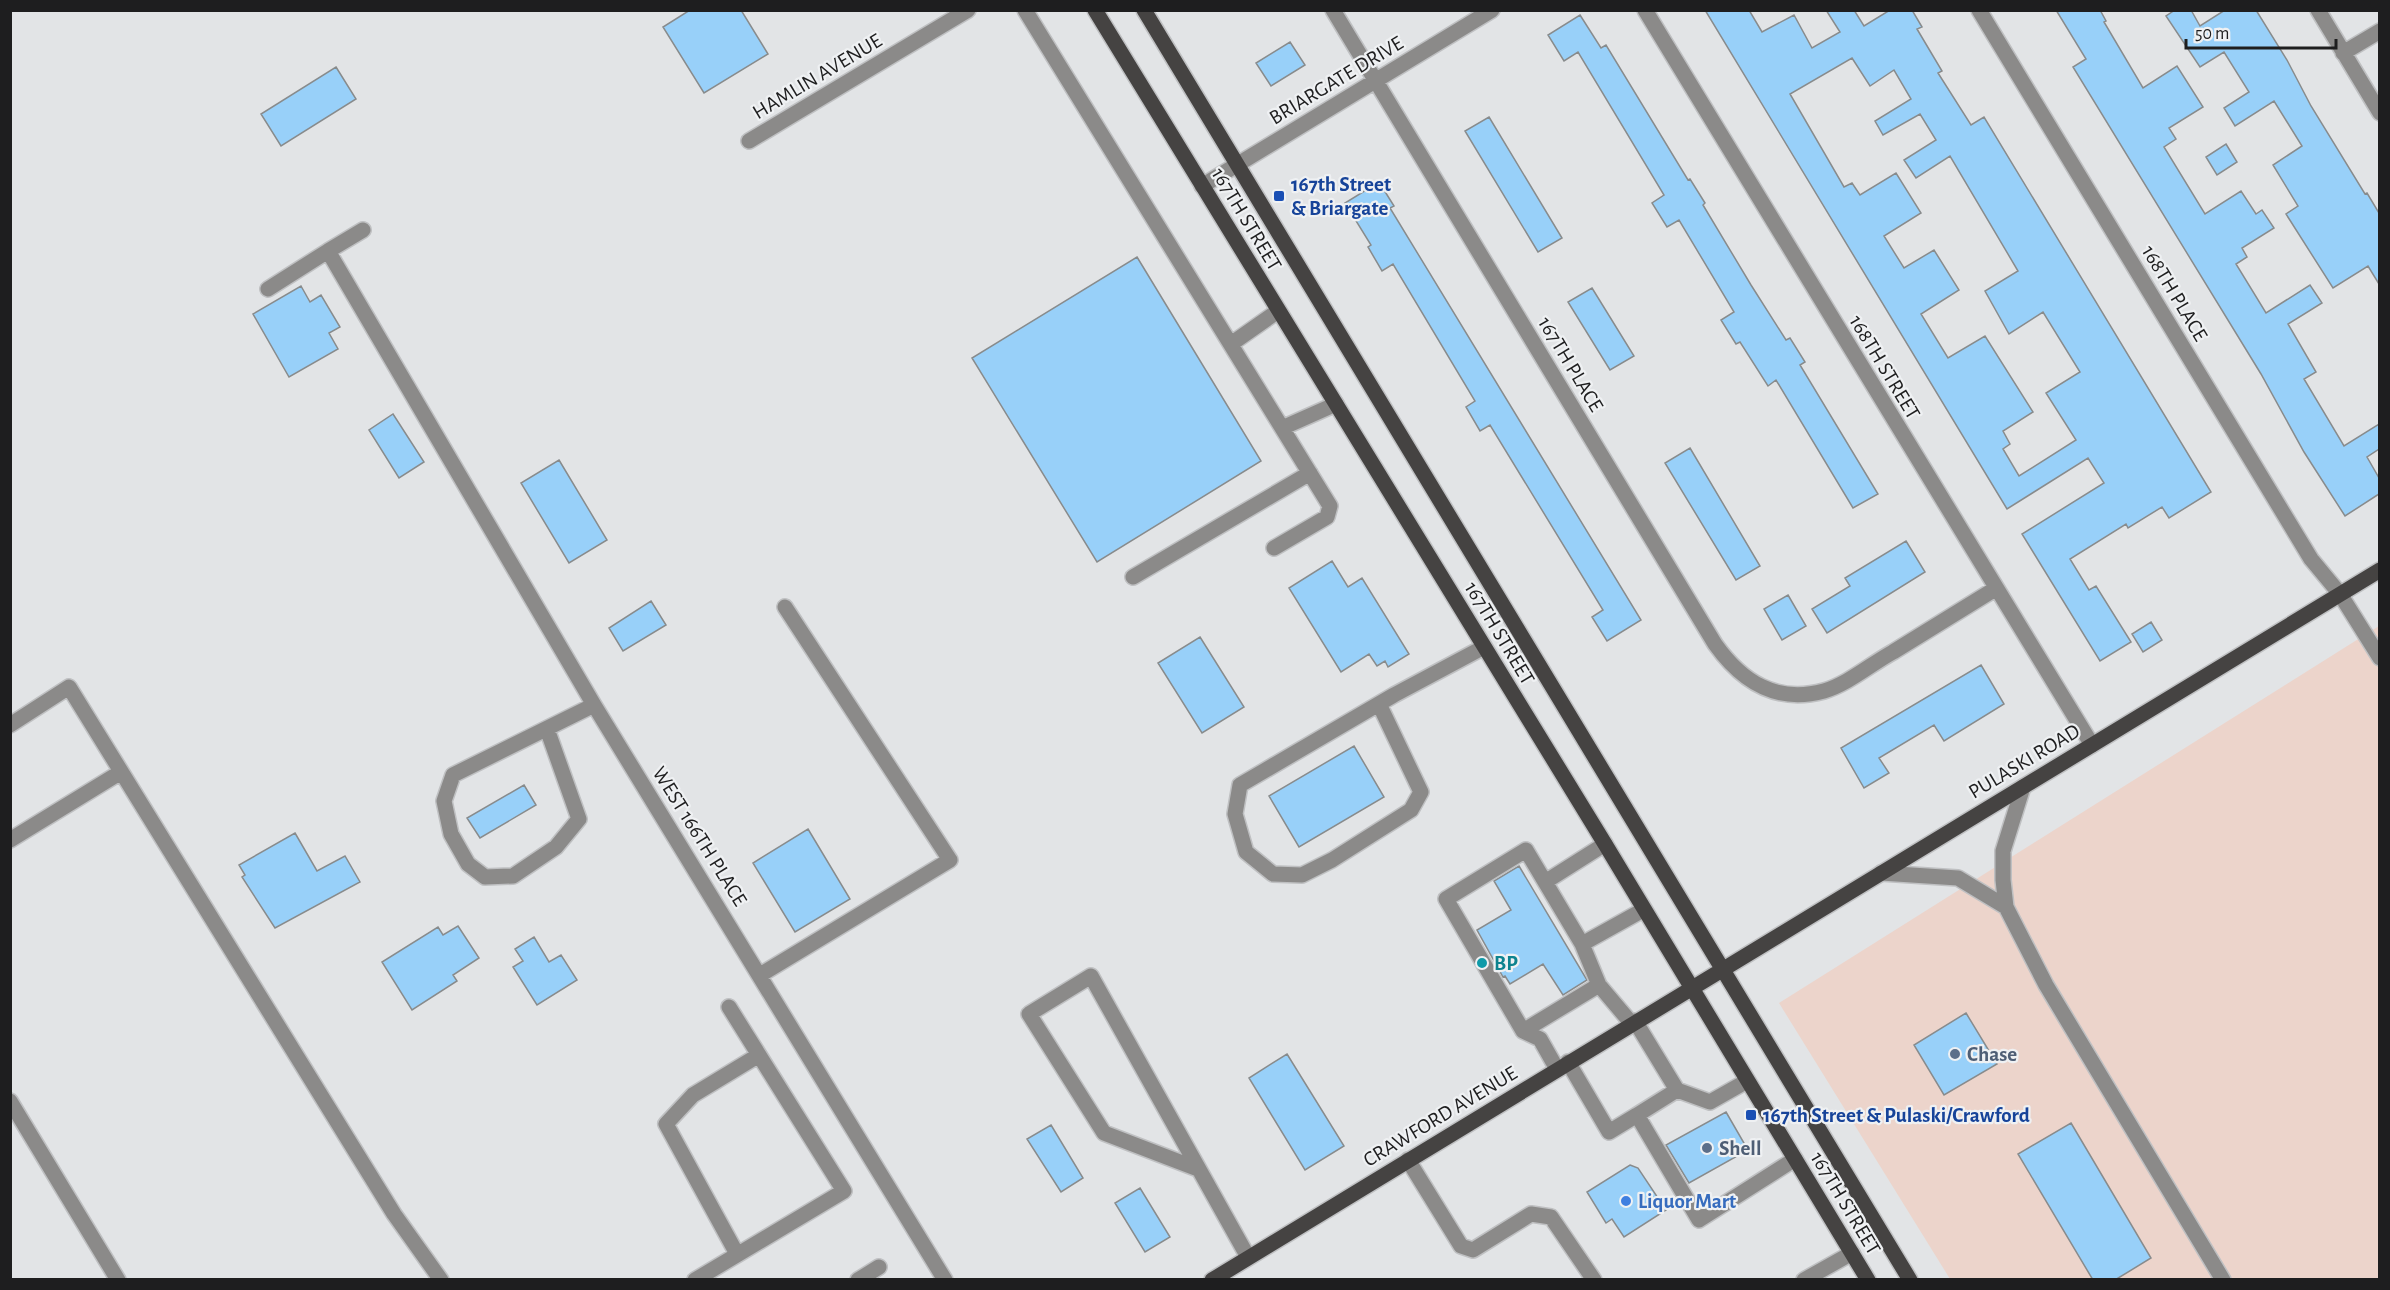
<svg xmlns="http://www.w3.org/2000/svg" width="2390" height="1290" font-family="'Alegreya Sans',sans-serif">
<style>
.commercial{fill:#ecd4cb}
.building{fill:#98d0f9;stroke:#888b8c;stroke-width:1.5;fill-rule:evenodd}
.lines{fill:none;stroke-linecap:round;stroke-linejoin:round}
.minor-casing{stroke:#bfc0c2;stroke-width:18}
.major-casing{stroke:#bfc0c2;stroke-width:18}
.minor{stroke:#8b8a89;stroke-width:15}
.major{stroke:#454342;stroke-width:15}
.transit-dot{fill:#1a4fb4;stroke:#eff1f3;stroke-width:2}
.culture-dot{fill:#0f9aa8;stroke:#eff1f3;stroke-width:2}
.service-dot{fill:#5c6f8a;stroke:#eff1f3;stroke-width:2}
.shop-dot{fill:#3f7fe0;stroke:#eff1f3;stroke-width:2}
.labels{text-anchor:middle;stroke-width:4.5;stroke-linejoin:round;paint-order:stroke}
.street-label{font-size:21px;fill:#1e1e1f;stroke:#eff1f3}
.transit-label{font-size:21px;font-weight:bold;fill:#164399;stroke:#eff1f3;text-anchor:start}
.culture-label{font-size:21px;font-weight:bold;fill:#0d838f;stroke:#eff1f3;text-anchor:start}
.service-label{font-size:21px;font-weight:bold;fill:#4e5e75;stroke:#eff1f3;text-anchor:start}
.shop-label{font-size:21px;font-weight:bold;fill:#366cbe;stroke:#eff1f3;text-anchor:start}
</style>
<rect width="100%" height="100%" fill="#e2e4e6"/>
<path class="commercial" d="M2379,626V1279H1950L1779,1003Z"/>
<path class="building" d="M690,10H741L768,54L704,93L663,27Z
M1705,10H1749L1762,32L1794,15L1812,48L1840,32L1826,10H1854L1864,26L1890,10H1912L1922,27L1917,29L1942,71L1938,73L1971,125L1984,117L2211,492L2169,518L2162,507L2128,528L2126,524L2070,559L2089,590L2096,586L2131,642L2100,661L2022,534L2104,483L2088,458L2007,509ZM1852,58L1870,86L1894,70L1911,99L1875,121L1883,135L1920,114L1936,140L1904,160L1916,178L1950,156L2018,271L1985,291L2009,334L2043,312L2080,372L2046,393L2076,440L2019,476L2003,449L2010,444L2003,431L2033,412L1985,336L1948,358L1921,314L1959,290L1934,250L1904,268L1884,236L1921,213L1896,173L1860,195L1852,183L1844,187L1790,94Z
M2056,10H2100L2106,21L2104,22L2143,88L2177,66L2203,107L2169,128L2176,139L2164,147L2205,214L2241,191L2256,214L2262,210L2274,228L2242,248L2247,257L2236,264L2266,313L2310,285L2322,303L2288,324L2316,372L2304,379L2344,446L2379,424V449L2367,457L2379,478V494L2345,516L2304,452L2261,374L2073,67L2086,59Z
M2175,10H2191L2200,26L2225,10H2256L2287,60L2311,106L2365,194L2367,193L2379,213V284L2368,266L2333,288L2286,214L2298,206L2273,165L2302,146L2274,101L2235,126L2224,108L2249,92L2224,52L2200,67L2166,16Z
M1580,15L1601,48L1606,45L1688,180L1690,179L1705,203L1703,205L1751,285L1786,340L1790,338L1805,362L1800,365L1878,494L1853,508L1776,380L1768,386L1740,342L1736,344L1721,320L1734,312L1679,220L1667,227L1652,203L1664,195L1578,52L1564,61L1548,35Z
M1290,42L1305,65L1271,86L1256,63Z
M336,67L356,99L281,146L261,114Z
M1489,117L1562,238L1538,252L1465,131Z
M2226,144L2237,162L2217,175L2206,157Z
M1379,182L1394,206L1390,208L1641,620L1607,641L1592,617L1603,610L1490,425L1480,431L1466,407L1475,401L1393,264L1382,271L1368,247L1371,245L1345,203Z
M1137,257L1261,461L1097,562L972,358Z
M301,286L310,302L321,295L340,327L329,333L338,349L289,377L253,314Z
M1592,288L1634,356L1610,370L1568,302Z
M393,414L424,462L399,478L369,430Z
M1690,448L1760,566L1736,580L1665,463Z
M559,460L607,540L569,563L521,483Z
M1906,541L1925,572L1827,633L1812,609L1850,586L1845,578Z
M1332,561L1348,587L1362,578L1409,654L1388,667L1385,661L1377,666L1369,654L1341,672L1289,588Z
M1788,595L1806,626L1782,640L1764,609Z
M651,601L666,625L623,651L609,628Z
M2151,622L2162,640L2143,652L2132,634Z
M1200,637L1244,707L1202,733L1158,663Z
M1981,665L2004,704L1944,741L1934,725L1879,758L1889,773L1864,788L1841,748Z
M1354,746L1384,797L1299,847L1269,796Z
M524,785L536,805L480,838L467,818Z
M808,829L850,899L795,932L753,863Z
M295,833L317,871L345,856L360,882L275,928L242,877L245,875L239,865Z
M1519,866L1587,980L1563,995L1543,964L1510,984L1505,976L1503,977L1477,930L1511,910L1494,881Z
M458,926L479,958L453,975L457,981L412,1010L382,962L438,927L443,935Z
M534,937L549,962L561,955L577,980L537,1005L513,967L523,961L515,949Z
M1966,1013L1997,1064L1944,1095L1914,1045Z
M1287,1054L1344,1146L1305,1170L1249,1078Z
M1726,1112L1748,1150L1689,1183L1666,1145Z
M2071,1123L2151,1258L2115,1280H2093L2018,1154Z
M1051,1125L1083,1178L1061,1192L1027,1139Z
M1630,1165L1638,1168L1666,1210L1624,1237L1612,1219L1606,1223L1587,1192Z
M1140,1188L1170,1237L1145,1252L1115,1203Z"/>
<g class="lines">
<g class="minor-casing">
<path id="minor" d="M1025,10L1330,506L1327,517L1274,548
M1333,10L1715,644C1742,682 1776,704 1824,691C1848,684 1871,664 1893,652C1927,631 1961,610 1995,589
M1645,10L2092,745
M1979,10L2311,559L2340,594L2380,658
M2318,10L2380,113
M2343,53L2380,31
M749,141L968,10
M1202,186L1492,10
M328,251L363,230
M268,289L328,251L594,705L945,1280
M1231,344L1278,311
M1282,428L1336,404
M1133,577L1310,473
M1379,704L1421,792L1411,810L1332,860L1302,875L1273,874L1246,852L1235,814L1240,785L1394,695L1484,647
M10,725L69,687L394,1214L441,1280
M547,729L579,819L556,847L513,876L485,877L468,864L451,834L444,801L453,775L594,705
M2023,787L2003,851V880L2006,907L2046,985L2223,1280
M10,840L121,772
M1881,873L1958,878L2006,907
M1545,882L1605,844
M1582,944L1643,910
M760,975L950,860L785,607
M1635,1021L1677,1090L1637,1115
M1523,1031L1599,985
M1568,1062L1609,1132L1637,1115L1699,1220L1795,1159
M1557,1069L1540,1039L1523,1031L1446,899L1526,850L1582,944L1599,985L1632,1024
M1677,1090L1710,1102L1747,1081
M10,1101L118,1280
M1408,1160L1461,1246L1473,1250L1531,1214L1551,1217L1594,1280
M1198,1169L1104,1133L1029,1014L1091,976L1248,1257
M737,1254L666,1124L693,1095L759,1055
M695,1280L844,1191L729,1007
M858,1280L879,1267
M1804,1280L1852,1253"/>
</g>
<g class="major-casing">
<path id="major" d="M1095,10L1605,844L1868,1280
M1144,10L1910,1280
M1212,1280L2380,570"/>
</g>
<use href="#minor" class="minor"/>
<use href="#major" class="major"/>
</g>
<g class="transit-dot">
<rect x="1273" y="190" width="12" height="12" rx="3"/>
<rect x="1745" y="1109" width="12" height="12" rx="3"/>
</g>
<circle class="culture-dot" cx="1482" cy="963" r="6"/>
<g class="service-dot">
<circle cx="1955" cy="1054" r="6"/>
<circle cx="1707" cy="1148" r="6"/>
</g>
<circle class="shop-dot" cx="1626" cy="1201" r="6"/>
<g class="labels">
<g class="street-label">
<text transform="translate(817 76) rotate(-31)" y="7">HAMLIN AVENUE</text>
<text transform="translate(1336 80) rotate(-31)" y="7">BRIARGATE DRIVE</text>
<text transform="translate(1247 219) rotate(59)" y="7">167TH STREET</text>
<text transform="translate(2175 293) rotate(59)" y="7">168TH PLACE</text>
<text transform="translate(1571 364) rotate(59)" y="7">167TH PLACE</text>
<text transform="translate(1885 367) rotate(59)" y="7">168TH STREET</text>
<text transform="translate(1500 633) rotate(59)" y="7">167TH STREET</text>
<text transform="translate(2024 761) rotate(-31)" y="7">PULASKI ROAD</text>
<text transform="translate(700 836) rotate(58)" y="7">WEST 166TH PLACE</text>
<text transform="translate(1440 1116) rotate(-31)" y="7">CRAWFORD AVENUE</text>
<text transform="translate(1846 1203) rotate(59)" y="7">167TH STREET</text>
</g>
<g class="transit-label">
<text x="1291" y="191">167th Street<tspan x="1291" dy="24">&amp; Briargate</tspan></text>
<text x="1763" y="1122">167th Street &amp; Pulaski/Crawford</text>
</g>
<g class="culture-label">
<text x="1494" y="970">BP</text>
</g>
<g class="service-label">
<text x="1967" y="1061">Chase</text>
<text x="1719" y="1155">Shell</text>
</g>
<g class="shop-label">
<text x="1638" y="1208">Liquor Mart</text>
</g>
</g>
<rect width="2390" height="1290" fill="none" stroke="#1e1e1f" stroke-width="24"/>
<path d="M2186 39v9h150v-9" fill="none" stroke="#1e1e1f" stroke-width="3"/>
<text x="2195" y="39" font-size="18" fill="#1e1e1f" stroke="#eff1f3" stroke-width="4.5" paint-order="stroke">50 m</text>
</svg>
